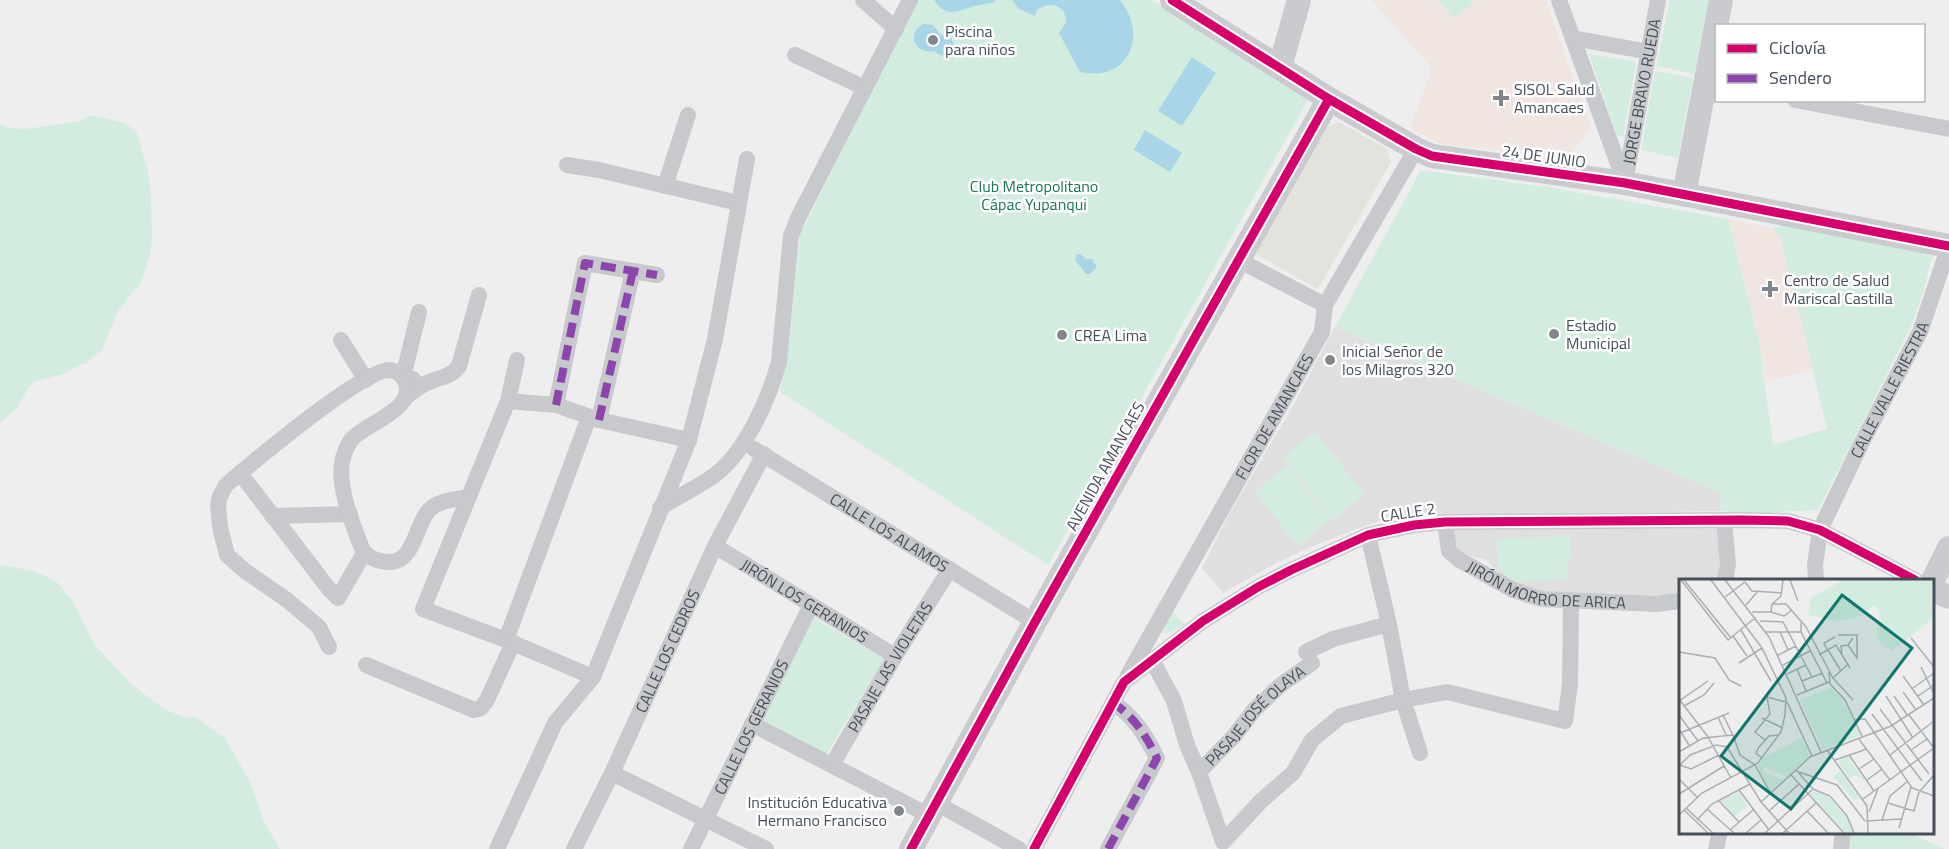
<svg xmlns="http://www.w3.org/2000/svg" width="1949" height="849" font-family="'Titillium Web',sans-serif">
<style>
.commercial{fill:#e4e2dc}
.education{fill:#e0dfdf}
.medical{fill:#f1e5e2}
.green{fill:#d3ece0}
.water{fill:#a9d5e8}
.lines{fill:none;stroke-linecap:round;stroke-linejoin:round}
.street{stroke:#c8c9cc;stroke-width:16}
.secondary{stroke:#c9cbce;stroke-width:24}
.quiet{stroke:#8e44ad;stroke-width:8;stroke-dasharray:15 8;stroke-linecap:butt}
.cycleway-casing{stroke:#fff;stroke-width:13}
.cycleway{stroke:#d6006c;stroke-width:9}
.poi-dot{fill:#81868d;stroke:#fff;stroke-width:2}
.labels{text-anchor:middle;stroke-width:5;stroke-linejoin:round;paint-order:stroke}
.poi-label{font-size:16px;fill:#464e59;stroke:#fff;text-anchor:start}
.street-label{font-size:16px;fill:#464e59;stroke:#fff}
.park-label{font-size:16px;fill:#1c7552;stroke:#fff}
.inset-road{fill:none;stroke:#abaeb2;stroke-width:1.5}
.view{fill:#0f766e;fill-opacity:0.15;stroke:#0f766e;stroke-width:3}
.inset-edge{fill:none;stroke:#464e59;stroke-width:3}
</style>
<rect width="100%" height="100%" fill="#eee"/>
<path class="commercial" d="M1339,122L1387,149L1391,162L1318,289L1252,252L1325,128Z"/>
<path class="education" d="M1335,327L1721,493L1720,511L1392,516L1317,544L1276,563L1223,593L1202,568L1228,516L1291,409Z
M1719,526L1720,567L1718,580H1680V594L1650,598L1589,596L1514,588L1486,560L1458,552L1452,528Z"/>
<path class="medical" d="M1372,0H1546L1591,128L1568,158L1439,144L1410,127L1432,69Z
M1728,219L1773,228L1781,238L1813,370L1765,382L1759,340Z"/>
<path class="green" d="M917,0H1152L1309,98L1048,565L780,392L787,361L800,235Z
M1438,0H1473L1470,6L1454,18Z
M1670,0H1709L1694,74L1656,66Z
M1589,54L1636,62L1623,137L1617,136Z
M1655,71L1693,78L1678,158L1641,150Z
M89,115L125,123L136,132L139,139L148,173L151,196L152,241L150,254L141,282L118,311L102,350L85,364H80L67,373L36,381L29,387L17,408L0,423V125L11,128L25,129L81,121Z
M1421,170L1547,187L1728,219L1759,340L1773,445L1827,429L1781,238L1773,228L1783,225L1933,254L1923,293L1911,326L1818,510L1751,513L1720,511L1721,493L1335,327Z
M1315,432L1365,495L1332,520L1283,457Z
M1287,466L1330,520L1298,546L1255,491Z
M1571,536L1567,579L1515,582L1499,568L1496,539Z
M0,565L34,571L56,581L72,600L95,645L129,682L165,710L188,718L196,717L225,738L250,782L264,822L280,849H0Z
M1172,611L1185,625L1165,634L1162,629Z
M813,617L884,659L826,755L762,721Z
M1852,832L1909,833L1945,849H1849Z"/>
<path class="water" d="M934,0H995V2C989,4 981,4 975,6C958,11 946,19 934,0Z
M1012,0H1120C1149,35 1128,83 1080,72L1059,33L1066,23C1067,5 1050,0 1037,10L1035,16L1019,9Z
M923,24L933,25L941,35L951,38L954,44L951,53L942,56L934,51C915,55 906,34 923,24Z
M1192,57L1216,73L1182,126L1158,111Z
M1145,130L1182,153L1170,172L1134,150Z
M1077,254H1081L1085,259H1092L1097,267L1090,274H1086L1075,260Z"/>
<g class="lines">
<g class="street">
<path d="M863,0L896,29"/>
<path d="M1559,0L1625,183"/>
<path d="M1573,38L1649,52"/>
<path d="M795,55L865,88"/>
<path d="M1795,100L1949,129"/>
<path d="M567,165L599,170L738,203"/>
<path id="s1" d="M1625,182L1658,0"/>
<path d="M665,186L688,115"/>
<path d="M1238,260L1325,305"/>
<path d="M341,340L366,380"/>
<path d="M517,360L508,401L423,609L506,640L593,677"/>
<path d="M413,379L403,377L419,312"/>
<path d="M407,396C414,391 421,385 429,382C441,377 451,377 459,366L479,295"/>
<path d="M508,401L556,405L599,420L689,440"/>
<path d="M556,405L585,263L657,275"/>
<path d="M599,420L633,271"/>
<path id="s2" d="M754,449L1035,622"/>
<path d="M240,473L329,589L338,598L364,553"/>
<path d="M660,508C678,496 699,487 716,474C746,451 769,398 779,362L791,236L798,218L910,0"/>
<path d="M272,516L350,514"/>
<path d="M1724,520L1728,564L1725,580"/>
<path id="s3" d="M1445,522L1449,551L1458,559L1513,590L1541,599L1656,604L1680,601"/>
<path d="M1368,535L1389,624L1403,700L1420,753"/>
<path id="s4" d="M715,546L895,656"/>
<path id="s5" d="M1816,580L1815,565L1820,530L1861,444L1920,332L1949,246"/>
<path d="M506,640L589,417"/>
<path d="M329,647L319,627L287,600L245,571L227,555L220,527L218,505L220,496L226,485C252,463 361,371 389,370C395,370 401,374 404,379C421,407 367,423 353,438C348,443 345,451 343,458C336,483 352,523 361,546C365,558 379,562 391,562C417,560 415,518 434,506C443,500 458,499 469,497"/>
<path d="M1306,652L1333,639L1389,624"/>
<path d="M1152,660L1174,701L1187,745L1199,772L1223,842L1261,801L1293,773L1312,740L1341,716L1403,700L1447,692L1565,721L1570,684L1571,601"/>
<path d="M366,665L474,710L481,708L487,700L513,643"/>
<path id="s6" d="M1128,675L1322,332L1325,305L1416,149"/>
<path d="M752,724L930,816"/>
<path id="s7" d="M832,765L895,656L950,569"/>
<path id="s8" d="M1199,772L1234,736L1255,709L1282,684L1312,663"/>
<path d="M612,773L766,849"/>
<path d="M936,803L1019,849"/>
<path d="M497,849L555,723L593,677L689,440L715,339L747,159"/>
<path id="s9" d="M574,849L612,773L715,546L764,454"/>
<path id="s10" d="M691,849L811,605"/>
<path d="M1034,849L1124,682L1203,621L1258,587L1291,570L1368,535L1414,525L1445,522L1741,520L1788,521L1820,530L1915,580"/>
<path d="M1108,849L1157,758C1146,736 1134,716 1113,703"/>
<path d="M1716,849L1720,832"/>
<path d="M1841,849L1843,832"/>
</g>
<path class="secondary" d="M1172,0L1329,99L1416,149L1432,156L1625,183L1949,246
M1280,67L1299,0
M1684,195L1721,0
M1932,582L1949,548
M1932,590L1949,597
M911,849L1035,622L1329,99"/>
<path class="quiet" d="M556,405L585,263L657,275
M599,420L633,271
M1108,849L1157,758C1146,736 1134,716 1113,703"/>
<g class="cycleway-casing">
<path id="cycleway" d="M1172,0L1329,99L1416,149L1432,156L1625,183L1949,246
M911,849L1035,622L1329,99
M1034,849L1124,682L1203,621L1258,587L1291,570L1368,535L1414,525L1445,522L1741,520L1788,521L1820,530L1915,580"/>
</g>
<use href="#cycleway" class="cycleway"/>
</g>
<g class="poi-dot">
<circle cx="933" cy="40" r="6"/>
<path d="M1498 89h6v6h6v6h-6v6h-6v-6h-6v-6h6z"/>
<path d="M1767 280h6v6h6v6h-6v6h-6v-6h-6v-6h6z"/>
<circle cx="1554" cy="334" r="6"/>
<circle cx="1062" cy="335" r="6"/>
<circle cx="1330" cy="360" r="6"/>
<circle cx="899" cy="811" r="6"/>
</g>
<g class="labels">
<g class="poi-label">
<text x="945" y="37">Piscina<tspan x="945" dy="18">para niños</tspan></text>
<text x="1514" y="95">SISOL Salud<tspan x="1514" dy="18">Amancaes</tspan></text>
<text x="1784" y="286">Centro de Salud<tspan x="1784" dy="18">Mariscal Castilla</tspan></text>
<text x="1566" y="331">Estadio<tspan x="1566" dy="18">Municipal</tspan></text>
<text x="1074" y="341">CREA Lima</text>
<text x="1342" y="357">Inicial Señor de<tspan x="1342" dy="18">los Milagros 320</tspan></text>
<text x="887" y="808" text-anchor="end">Institución Educativa<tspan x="887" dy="18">Hermano Francisco</tspan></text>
</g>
<g class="street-label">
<text dy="6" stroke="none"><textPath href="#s1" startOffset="92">JORGE BRAVO RUEDA</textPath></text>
<text transform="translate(1544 156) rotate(8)" y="6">24 DE JUNIO</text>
<text dy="6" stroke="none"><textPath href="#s5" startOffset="207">CALLE VALLE RIESTRA</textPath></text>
<text dy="6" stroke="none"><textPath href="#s6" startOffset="297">FLOR DE AMANCAES</textPath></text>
<text transform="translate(1105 466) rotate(-61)" y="6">AVENIDA AMANCAES</text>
<text transform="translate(1408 512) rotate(-9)" y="6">CALLE 2</text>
<text dy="6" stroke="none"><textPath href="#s2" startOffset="159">CALLE LOS ALAMOS</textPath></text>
<text dy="6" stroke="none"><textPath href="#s3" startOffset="136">JIRÓN MORRO DE ARICA</textPath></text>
<text dy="6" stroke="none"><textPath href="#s4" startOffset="105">JIRÓN LOS GERANIOS</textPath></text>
<text dy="6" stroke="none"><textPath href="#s9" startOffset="219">CALLE LOS CEDROS</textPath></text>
<text dy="6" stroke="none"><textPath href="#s7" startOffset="114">PASAJE LAS VIOLETAS</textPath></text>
<text dy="6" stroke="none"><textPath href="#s8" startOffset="80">PASAJE JOSÉ OLAYA</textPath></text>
<text dy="6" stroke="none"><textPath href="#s10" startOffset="136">CALLE LOS GERANIOS</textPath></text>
</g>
<g class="park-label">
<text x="1034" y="192">Club Metropolitano<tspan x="1034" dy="18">Cápac Yupanqui</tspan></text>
</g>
</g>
<g transform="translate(1679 579)">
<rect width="255" height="255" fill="#eee"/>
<path d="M164,1H255V38L213,72L203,66L198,56L201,32L194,26L183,37L158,42L129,36L132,19ZM152,109L164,121L182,156L144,171L121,121ZM123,159L131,176L108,198L86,188L84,193L104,201L92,213L78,188L84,179ZM169,178L179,192L186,202L175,196L170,199L159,182ZM161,192L180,219L175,222L154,197ZM134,211L149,217L168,239L174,254H167L131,215ZM60,213L68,226L56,237L41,222Z" fill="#d3ece0"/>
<path class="inset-road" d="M2,1L49,61L77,38M5,1L52,59M46,1L90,58L142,173M104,1L102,17L93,25L92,33L105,37L112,32M111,1L119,22M46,18L66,3L73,12L103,14M93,25H107L127,48L154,99L174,121M67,26L79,12M73,33H92M81,42L104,43L133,98M122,44V53L148,104M62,51L92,102M87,53H122M101,53L109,71M159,56H178V79L169,66M54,57L68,77M232,59L255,88M148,71L145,64L156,58M149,71L162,92M0,73L36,79L50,101L62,107M99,76L117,67M140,76L157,66L171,89M163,76L162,67L169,66L174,59M60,84L83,69M104,86L131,72M242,88L255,115M118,90L127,112M150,93L151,105L166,121L183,157M108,95L127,86M224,97L245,126M154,99L168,86M123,102L144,94M234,109L255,94M224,113L237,131M118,116L150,103M207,117L234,159M215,117L229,137M239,117L255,106M0,120L29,158L52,199M0,122L29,102M108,123L133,177M5,127L25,116L35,104M201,130L250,195M193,135L243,202M0,136L19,162M44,136L54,156M230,136L255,169M39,138L47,156M83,139L104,149M175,141L186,140L233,209L255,217M0,150L10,166M1,154L50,134M179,159L211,201M86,161L76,153L91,135L88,118L107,123M148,171L188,227L189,254M232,171L248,160M0,173L24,159L54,156L61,176L76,186L92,215M170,176L195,212M211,176L255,142M83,179L77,174L80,168L90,157L100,156M156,181L188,170M1,186L12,190L40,176M0,187L11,176L37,166L48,168L82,223L110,254M180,190L195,180M117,192L158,206L186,242M118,192L134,210L151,217L168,237L175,254M112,196L165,254M0,200L18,218M188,201L203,190M60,211L90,251M241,212L255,196M0,215L45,187M184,220L255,169M40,222L60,243M82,223L131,178L212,147L255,119M209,224L235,232L240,213M7,229L34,254M28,230L55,254M5,231L29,254M90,232L120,205M128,232L149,254M190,233L199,210M0,236L23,214L79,184L102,153L106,136L107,119L83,69L32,1M18,241L33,225L71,205M203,241L211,217L229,202M187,242L222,240M220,249L232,208M51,251L74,231M67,254L82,241M86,254L134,210M104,254L137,224"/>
<path class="view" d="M163,16L233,69L112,230L42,177Z"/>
<rect width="255" height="255" class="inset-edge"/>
</g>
<rect x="1715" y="24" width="210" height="78" fill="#ffffff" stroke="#b5b8bd" stroke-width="1.5"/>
<rect x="1727" y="44" width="30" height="9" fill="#d6006c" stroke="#b5b8bd" stroke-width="1.5"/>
<text x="1769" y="54" font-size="18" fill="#464e59">Ciclovía</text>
<rect x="1727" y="74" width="30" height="9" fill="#8e44ad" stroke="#b5b8bd" stroke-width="1.5"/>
<text x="1769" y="84" font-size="18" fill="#464e59">Sendero</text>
</svg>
